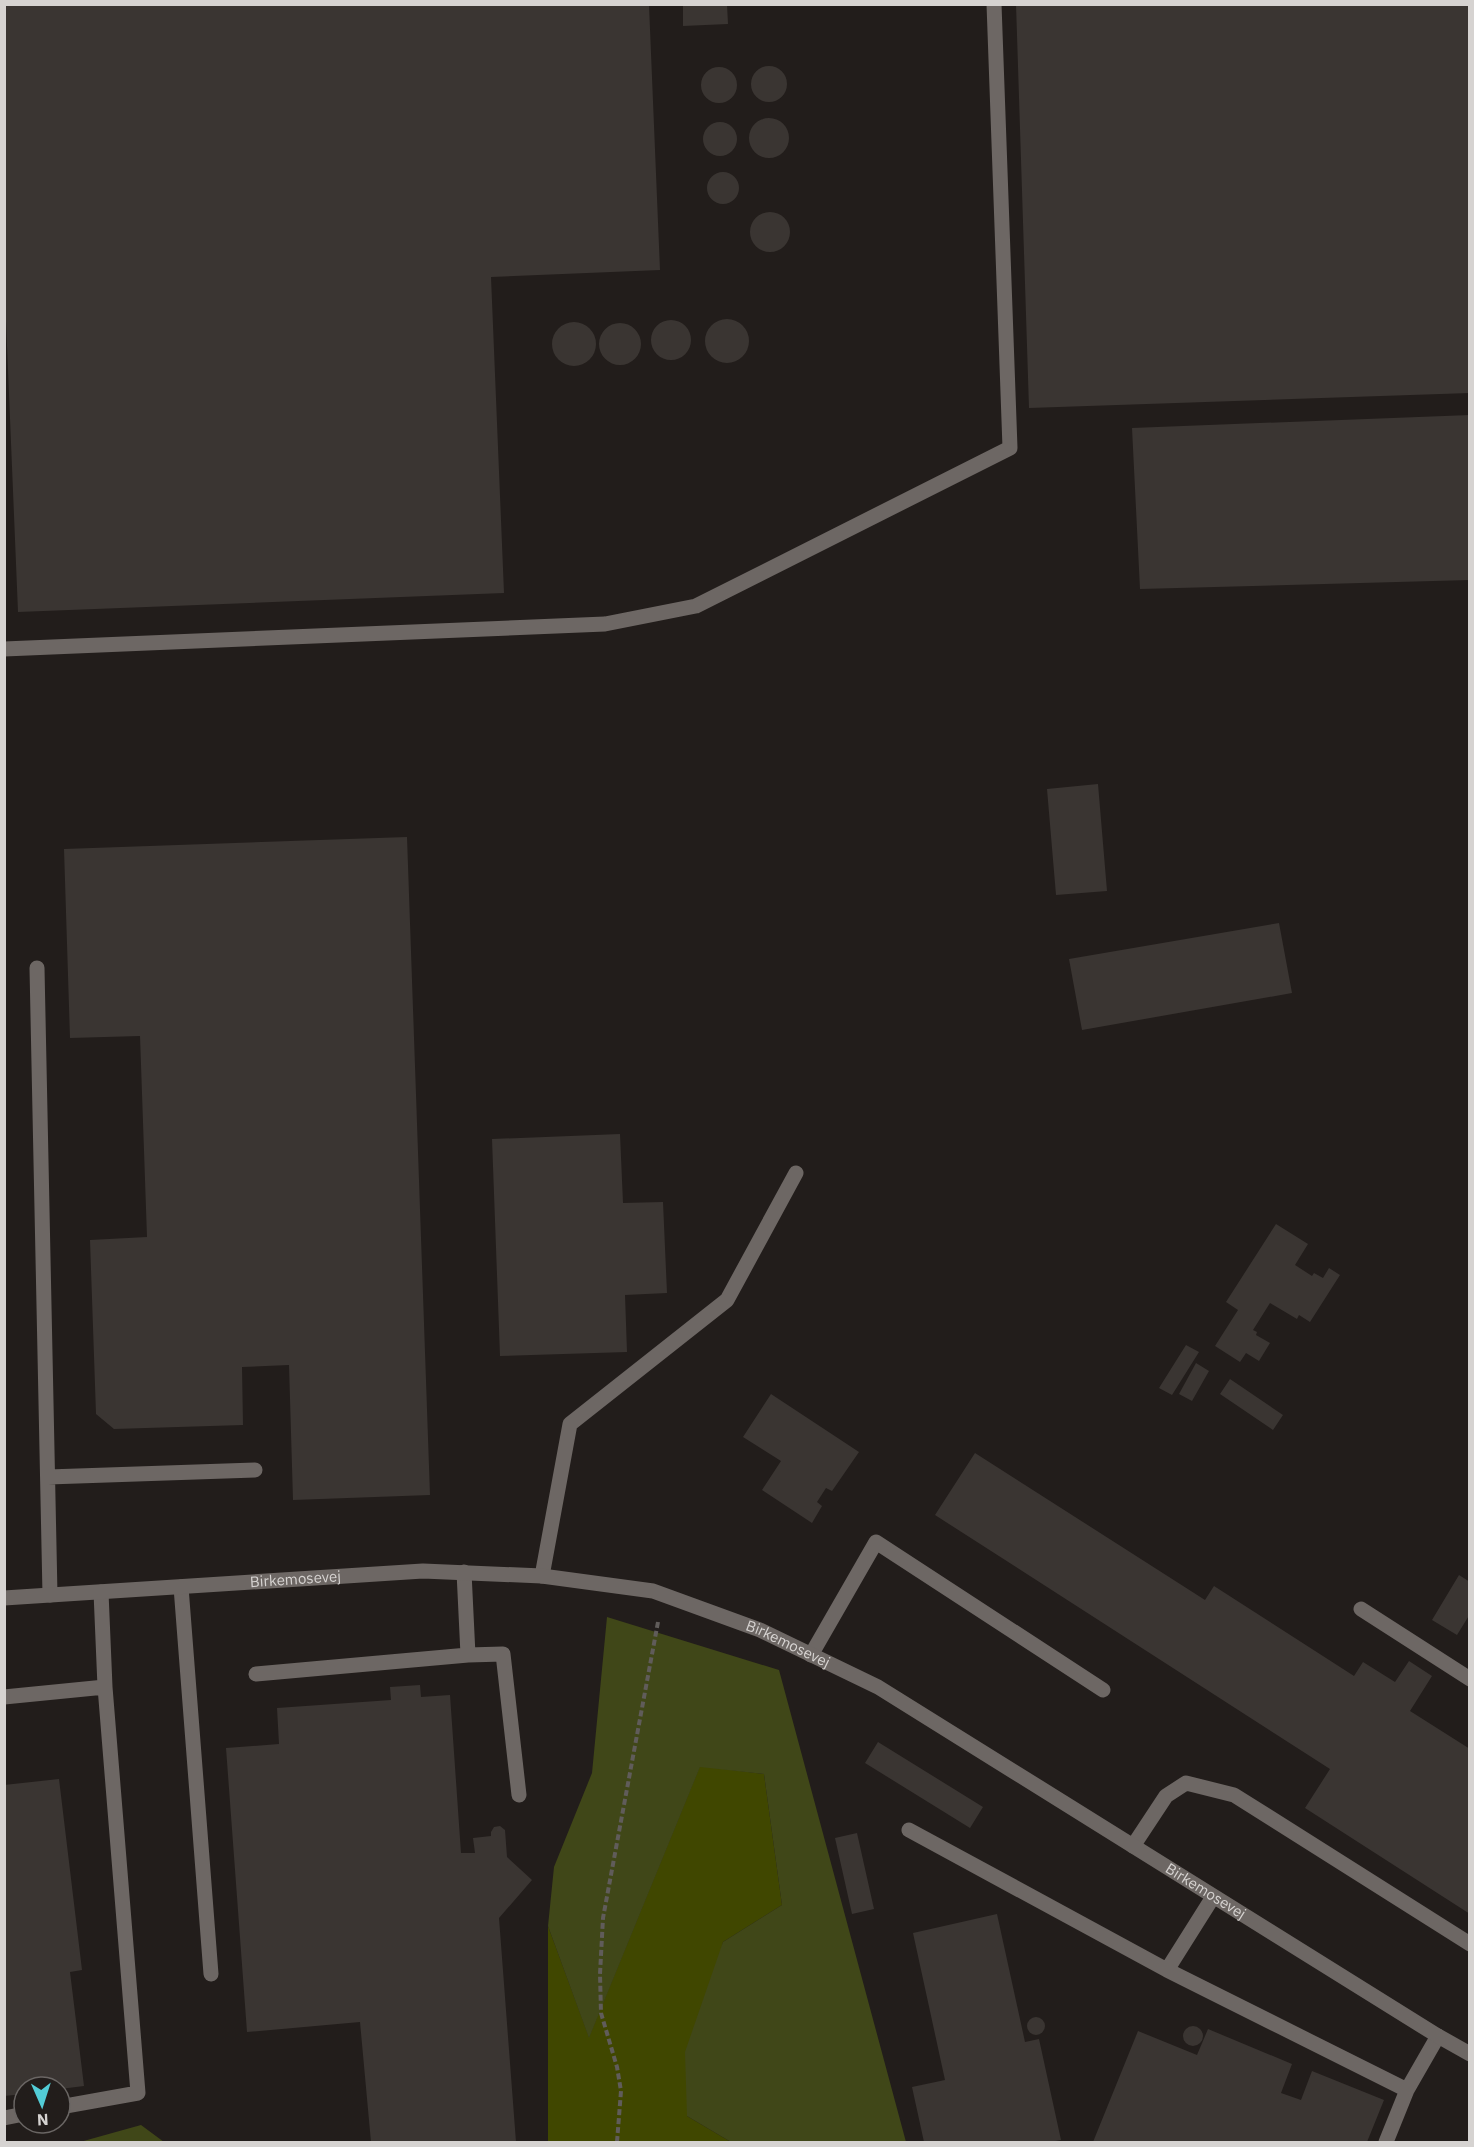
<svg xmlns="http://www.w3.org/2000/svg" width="1474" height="2147" font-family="'IBM Plex Sans',sans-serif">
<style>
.green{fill:#404700}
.forest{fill:#404718}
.building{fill:#3a3532}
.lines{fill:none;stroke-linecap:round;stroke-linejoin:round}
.path{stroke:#605c5a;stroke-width:4;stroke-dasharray:6 3;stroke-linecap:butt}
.lane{stroke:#6d6764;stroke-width:15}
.street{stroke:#6d6764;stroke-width:15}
.labels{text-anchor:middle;stroke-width:4.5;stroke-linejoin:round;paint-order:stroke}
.street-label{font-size:15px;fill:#d6d3d1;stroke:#221d1b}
</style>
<rect width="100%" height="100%" fill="#221d1b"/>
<path class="green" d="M700,1766L764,1774L782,1905L723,1942L687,2116L731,2142H548V1926L589,2037Z"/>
<path class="forest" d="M607,1617L779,1670L906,2142H731L687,2116L685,2052L723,1942L782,1905L764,1774L700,1767L589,2038L548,1926L554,1867L592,1773Z
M141,2125L164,2142H80Z"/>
<path class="building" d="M683,4H727L728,24L683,26Z
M1016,4H1470V393L1029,408Z
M4,5H649L660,270L491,277L504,593L18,612L4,273Z
M751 84a18 18 0 1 1 36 0a18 18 0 1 1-36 0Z
M701 85a18 18 0 1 1 36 0a18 18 0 1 1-36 0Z
M749 138a20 20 0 1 1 40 0a20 20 0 1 1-40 0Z
M703 139a17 17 0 1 1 34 0a17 17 0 1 1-34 0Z
M707 188a16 16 0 1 1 32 0a16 16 0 1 1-32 0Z
M750 232a20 20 0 1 1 40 0a20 20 0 1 1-40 0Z
M705 341a22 22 0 1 1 44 0a22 22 0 1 1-44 0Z
M651 340a20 20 0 1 1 40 0a20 20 0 1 1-40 0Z
M552 344a22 22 0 1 1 44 0a22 22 0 1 1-44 0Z
M599 344a21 21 0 1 1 42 0a21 21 0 1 1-42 0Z
M1470,415V580L1140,589L1132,428Z
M1098,784L1107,891L1056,895L1047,789Z
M407,837L430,1495L293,1500L289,1365L242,1367L243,1425L114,1429L96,1414L90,1240L147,1237L140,1036L70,1038L64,849Z
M1279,923L1292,993L1082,1030L1069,959Z
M620,1134L623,1203L663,1202L667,1293L625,1295L627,1352L500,1356L492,1139Z
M1276,1224L1308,1244L1295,1265L1312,1276L1314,1273L1323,1278L1329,1268L1340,1275L1310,1322L1299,1315L1297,1319L1270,1303L1253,1330L1257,1332L1256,1335L1270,1343L1259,1361L1246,1353L1240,1362L1215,1346L1238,1310L1226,1302Z
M1186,1345L1199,1352L1172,1395L1159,1388Z
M1196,1363L1209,1371L1192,1401L1179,1394Z
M1230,1379L1283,1415L1273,1430L1220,1394Z
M771,1394L859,1452L832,1491L826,1488L817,1502L822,1506L812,1523L762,1490L781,1461L743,1437Z
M975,1453L1205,1600L1214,1586L1354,1676L1363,1662L1395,1682L1409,1661L1432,1676L1410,1711L1470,1749V1914L1305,1808L1330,1769L935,1515Z
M1459,1575L1470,1582V1614L1457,1635L1432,1620Z
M420,1685L421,1697L450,1695L461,1853H475L473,1838L491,1836V1832L494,1827L500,1826L505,1830L507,1857L532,1880L499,1918L516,2142H371L360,2022L247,2032L226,1748L279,1744L277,1708L391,1700L390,1687Z
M878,1742L983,1807L970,1828L865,1763Z
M59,1779L82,1970L70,1972L84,2086L60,2089V2087H24V2094L4,2096V1785Z
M857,1833L874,1909L852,1914L835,1838Z
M997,1914L1025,2042L1039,2039L1061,2140L1050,2142H924L912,2087L945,2080L913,1933Z
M1027 2026a9 9 0 1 1 18 0a9 9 0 1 1-18 0Z
M1183 2036a10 10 0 1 1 20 0a10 10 0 1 1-20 0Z
M1208,2029L1292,2064L1281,2093L1301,2100L1312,2071L1384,2100L1367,2142H1093L1138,2031L1197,2055Z"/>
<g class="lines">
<path class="path" d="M617,2142L621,2091L617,2067L601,2013L600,1974L603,1918L658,1622"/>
<path class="lane" d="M4,649L605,624L696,606L1010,448L994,4
M37,968L50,1595
M48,1477L255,1470
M542,1576L570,1424L727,1300L796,1173
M181,1587L211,1974
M1361,1609L1470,1679
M468,1655L503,1654L519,1795
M811,1655L876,1542L1103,1690
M256,1674L468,1655L464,1572
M4,1697L105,1687L101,1592
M909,1830L1167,1970L1213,1897
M1133,1846L1166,1796L1186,1783L1234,1795L1470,1944
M1167,1970L1407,2090L1438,2036
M60,2107L138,2093L105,1687
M4,2118L24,2114
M1386,2142L1407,2090"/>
<path class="street" id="s1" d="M4,1598L423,1571L542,1576L653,1591L760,1630L878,1687L1438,2036L1470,2054"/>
</g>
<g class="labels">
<g class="street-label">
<text dy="5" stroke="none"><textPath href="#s1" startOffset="292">Birkemosevej</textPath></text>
<text dy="5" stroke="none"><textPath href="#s1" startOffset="796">Birkemosevej</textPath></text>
<text dy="5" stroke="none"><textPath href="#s1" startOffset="1282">Birkemosevej</textPath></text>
</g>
</g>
<rect width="1474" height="2147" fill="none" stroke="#d6d3d1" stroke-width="12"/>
<g transform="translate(42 2105) rotate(177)"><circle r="28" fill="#221d1b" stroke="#6a6664" stroke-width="1.5"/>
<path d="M0-4.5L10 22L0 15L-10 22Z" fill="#52ccd6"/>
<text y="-9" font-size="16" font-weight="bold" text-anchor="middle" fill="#d6d3d1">N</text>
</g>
</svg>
